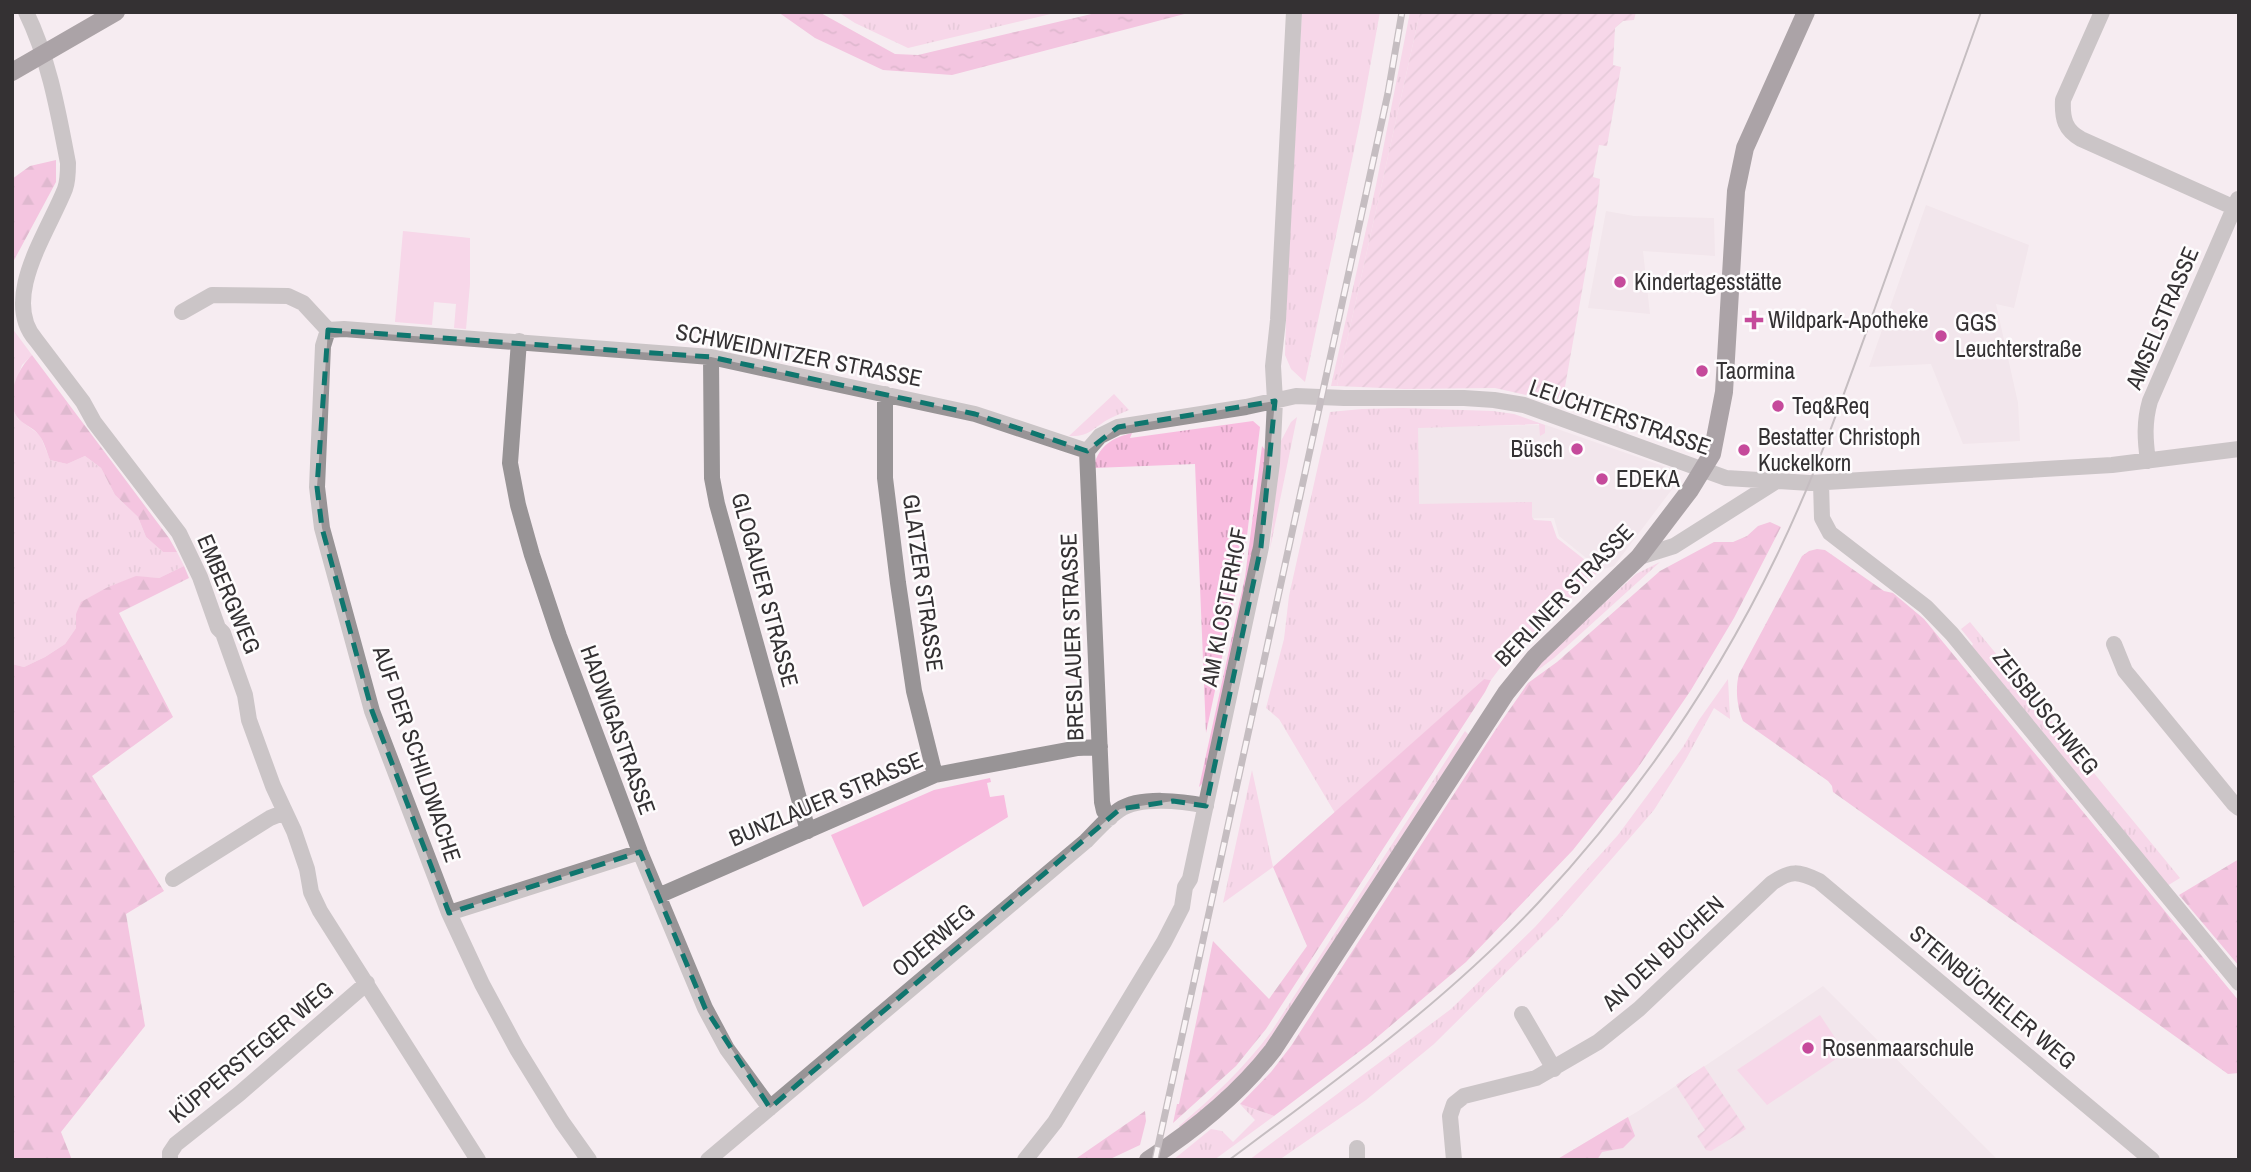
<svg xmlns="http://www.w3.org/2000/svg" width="2251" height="1172" font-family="'Archivo Narrow',sans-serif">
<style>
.built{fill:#eedde6}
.grass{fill:url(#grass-tufts)}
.forest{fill:url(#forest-firs)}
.park{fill:#f8bcdf}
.garden{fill:url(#garden-furrows)}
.water{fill:url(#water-ripples)}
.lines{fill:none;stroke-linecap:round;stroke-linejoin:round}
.minor{stroke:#989496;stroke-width:16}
.major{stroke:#514a4e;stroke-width:18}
.tram{stroke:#8a8487;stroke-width:2}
.rail-casing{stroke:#8a8487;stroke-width:7}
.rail{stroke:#fefcfd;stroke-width:4.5;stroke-dasharray:13;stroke-linecap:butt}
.marked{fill:none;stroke:#0f766e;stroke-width:5;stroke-dasharray:14 9;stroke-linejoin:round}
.poi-dot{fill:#c54a9b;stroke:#fefcfd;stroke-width:2.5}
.labels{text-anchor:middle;stroke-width:5;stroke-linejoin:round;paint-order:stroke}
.poi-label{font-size:23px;fill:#343133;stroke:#fefcfd;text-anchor:start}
.street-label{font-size:23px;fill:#343133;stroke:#fefcfd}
</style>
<defs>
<pattern id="grass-tufts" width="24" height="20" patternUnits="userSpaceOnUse" patternTransform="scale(1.75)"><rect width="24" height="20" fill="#f8bcdf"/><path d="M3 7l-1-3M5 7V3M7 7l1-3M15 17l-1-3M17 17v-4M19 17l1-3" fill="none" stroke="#d5a2c0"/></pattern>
<pattern id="forest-firs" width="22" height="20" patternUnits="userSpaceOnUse" patternTransform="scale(1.75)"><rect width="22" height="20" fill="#f195cc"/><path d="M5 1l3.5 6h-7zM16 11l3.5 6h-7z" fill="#c47aa6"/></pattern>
<pattern id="garden-furrows" width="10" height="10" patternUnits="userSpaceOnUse" patternTransform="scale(1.75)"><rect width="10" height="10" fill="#f8bcdf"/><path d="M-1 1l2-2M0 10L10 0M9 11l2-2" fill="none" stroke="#d5a2c0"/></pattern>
<pattern id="water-ripples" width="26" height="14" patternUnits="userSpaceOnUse" patternTransform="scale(1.75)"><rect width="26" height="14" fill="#f094cc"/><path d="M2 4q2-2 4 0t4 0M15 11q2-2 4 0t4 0" fill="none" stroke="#c379a6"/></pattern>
</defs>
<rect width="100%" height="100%" fill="#f6ecf1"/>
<path class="built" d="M1926,205L2029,245L2014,308L1996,304L2018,403L2020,441L1963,444L1931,364L1869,367Z
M1606,211L1634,216L1714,218L1715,256L1643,251L1650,314L1588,308Z
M1546,425L1669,468L1673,488L1614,566L1601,570L1559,536L1554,518L1401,521L1399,427Z
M1823,986L1998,1160H1556L1640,1110Z"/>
<path class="grass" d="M838,12H1059L908,48L855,23Z
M1302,12H1380L1360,122L1305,382L1291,369L1285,355L1287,283Z
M1410,12H1420L1337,386H1331L1376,185Z
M12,328L32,355L22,365L12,393Z
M1114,394L1129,410C1122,413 1114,416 1107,420C1092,429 1089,437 1069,436Z
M12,408L18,419L40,435L50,460L67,464L85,456L101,468L115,495L138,517L146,537L163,552H177L184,566L159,578L136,577L108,587L76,614V628L65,644L45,657L24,667L12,664Z
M1403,408L1493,411L1514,414L1545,425V433L1540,436L1539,424L1418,428L1419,504L1532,502V517L1534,520L1551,521L1557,538L1599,571L1500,668L1491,680L1484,679L1335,813L1279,719L1266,708L1284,639L1289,596L1330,412L1362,409Z
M1297,417L1270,549L1281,441L1291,422Z
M1253,421L1260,427L1246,544L1206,733L1195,464L1094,468V465C1100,445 1112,438 1132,433L1130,438Z
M1262,446L1266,451L1255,546L1204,782L1199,787L1245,577Z
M1660,562L1554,658L1526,679L1551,652L1636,574Z
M1970,622L2180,878L2167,886L1971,647L1973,644L1961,629Z
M1728,679L1730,719L1714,708L1686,759L1654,810L1557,922L1434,1044L1366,1100L1279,1160H1249L1451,1009L1535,927L1618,835L1683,747L1699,720Z
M1465,731L1469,735L1267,1046L1229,1089L1181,1129L1179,1126C1213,1097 1244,1068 1271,1032Z
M1252,770L1273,867L1223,903Z
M1240,1104L1274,1116L1214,1160H1173L1211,1129L1222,1131L1233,1142L1255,1120Z"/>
<path class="forest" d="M56,160V182L12,264V179L30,166Z
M32,355L169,538L177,552H163L146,537L138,517L115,495L101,468L85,456L67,464L50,460C47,453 44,441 39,435C33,427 22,424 17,417C4,399 18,368 32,355Z
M1770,522L1781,527L1734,618L1691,690L1637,769L1573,850L1466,962L1368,1045L1274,1116L1240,1104L1271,1072L1291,1046L1496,729L1528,683L1557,662L1660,571L1714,542H1733L1747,536L1758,526Z
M1817,549L1825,550L1884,591L1893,593L1924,619L2239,1001V1073L2228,1074L1833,792L1832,786L1828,781L1743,721C1737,707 1735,689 1739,674L1802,556L1809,551Z
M184,566L189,578L119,613L173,717L92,776L164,891L126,914L145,1026L61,1132L72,1160H12V664L24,667L45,657L65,644L76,628V614L81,602L108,587L136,576L159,578Z
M1484,679L1491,680L1485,692L1266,1029L1236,1066L1173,1123L1177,1104H1179L1213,941L1269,999L1307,946L1273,867Z
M2239,859V966L2179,895Z
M1145,1111L1146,1121L1140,1145L1108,1160H1074Z
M1628,1117L1635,1136L1623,1148L1602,1152L1597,1160H1556Z"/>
<path class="park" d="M403,231L470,238V284L466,329L454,328L456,304L434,302L432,325L395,322Z
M990,778L991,782L987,783L990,797L1004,795L1008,817L863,907L831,835L934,790Z
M1820,1015L1845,1053L1767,1105L1737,1070Z"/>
<path class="garden" d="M1420,12H1636L1634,20L1623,21L1615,28L1613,65L1621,67L1607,146L1599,145L1593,177L1600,179L1598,201L1563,398L1558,402L1495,388L1405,389L1337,386Z
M1704,1066L1746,1129L1711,1151L1706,1150L1697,1136L1705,1130L1676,1085Z"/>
<path class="water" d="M778,12H819L895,54L918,55L1100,12H1192L952,75L883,70L815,38Z"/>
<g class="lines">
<path class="minor" d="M26,12C49,59 58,111 68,163C68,172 68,181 65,189C48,232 0,299 36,340L83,402L94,422L179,533L200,577L218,628L223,633L245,695L249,720L273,786L294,831L307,869L311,892L320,911L478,1160
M2102,12L2063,100C2062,119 2065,130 2081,139L2235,208
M182,312L212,295L288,296L303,303L328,330L344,329L711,357L975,414L1087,451
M328,330L323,346L317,487L322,528L372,711L449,913L482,984L517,1049L562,1122L589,1160
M519,341L510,463L518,505L532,555L559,636L640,852L705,1008L727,1049L770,1108
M711,357L712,478L717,504L808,831
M885,394V478L898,583L914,691L935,775
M1087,451L1100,436L1118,427L1246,407L1296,396L1344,398H1464L1494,400L1524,405L1726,478L1810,483L2112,465L2239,449
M1087,451L1102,802L1104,811L1110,818
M2148,461C2145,439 2144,422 2150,401L2238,199
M1821,483L1822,518L1830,533L1926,607L1952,634L2239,983
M1639,557L1674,546L1775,482
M2114,644L2125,671L2234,804L2239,808
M173,879L270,818L285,812
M658,896L935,775L1078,748L1100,747
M449,913L640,852
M1522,1014L1554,1069
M1357,1148V1160
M170,1160V1153L176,1144L239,1094L367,983
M708,1160L1086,841C1096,831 1107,818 1119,810C1140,796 1182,801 1206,806
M1025,1160L1055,1122L1164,942L1182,907L1185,887L1190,879L1261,547L1272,463L1275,401L1273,366L1278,320L1294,12
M1454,1160L1450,1116L1454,1104L1464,1096L1536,1078L1598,1042L1639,1009L1772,883C1791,870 1798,871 1819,881L2152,1160"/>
<path class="major" d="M12,72L116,12
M1148,1160C1196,1129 1238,1095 1273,1050L1506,693L1535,657L1639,557L1690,490L1712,454L1724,392L1736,191L1745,148L1806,12"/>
<path class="tram" d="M1229,1160C1337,1080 1446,1001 1538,903C1634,800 1716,682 1777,555C1816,474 1846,389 1876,305C1911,207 1946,110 1981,12"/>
<g class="rail-casing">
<path id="rail" d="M1155,1160L1388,93L1402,12"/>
</g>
<use href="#rail" class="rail"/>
</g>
<path d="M0 0H2251V1172H0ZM328,330L711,357L975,414L1087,451L1118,427L1275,401L1261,547L1206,806L1173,801L1120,809L770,1108L705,1008L640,852L449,913L372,711L322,528L317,487Z" fill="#f6ecf1" fill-opacity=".55" fill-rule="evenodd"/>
<path class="marked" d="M328,330L711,357L975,414L1087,451L1118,427L1275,401L1261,547L1206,806L1173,801L1120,809L770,1108L705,1008L640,852L449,913L372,711L322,528L317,487Z"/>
<g class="poi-dot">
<circle cx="1620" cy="282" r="7"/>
<path d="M1750.5 309.5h7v7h7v7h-7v7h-7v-7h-7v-7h7z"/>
<circle cx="1941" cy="336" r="7"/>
<circle cx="1702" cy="371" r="7"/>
<circle cx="1778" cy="406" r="7"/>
<circle cx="1577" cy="449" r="7"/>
<circle cx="1744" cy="450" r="7"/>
<circle cx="1602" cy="479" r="7"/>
<circle cx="1808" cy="1048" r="7"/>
</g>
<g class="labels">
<g class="poi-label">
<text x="1634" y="290">Kindertagesstätte</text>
<text x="1768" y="328">Wildpark-Apotheke</text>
<text x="1955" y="331">GGS<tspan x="1955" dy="26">Leuchterstraße</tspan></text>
<text x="1716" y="379">Taormina</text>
<text x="1792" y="414">Teq&amp;Req</text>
<text x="1758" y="445">Bestatter Christoph<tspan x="1758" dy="26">Kuckelkorn</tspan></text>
<text x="1563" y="457" text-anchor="end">Büsch</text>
<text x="1616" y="487">EDEKA</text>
<text x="1822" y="1056">Rosenmaarschule</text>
</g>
<g class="street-label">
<text transform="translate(2162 318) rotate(-67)" y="8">AMSELSTRASSE</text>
<text transform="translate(799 355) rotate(11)" y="8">SCHWEIDNITZER STRASSE</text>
<text transform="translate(1620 417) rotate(19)" y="8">LEUCHTERSTRASSE</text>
<text transform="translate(923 583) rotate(82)" y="8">GLATZER STRASSE</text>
<text transform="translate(765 590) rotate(75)" y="8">GLOGAUER STRASSE</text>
<text transform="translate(229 594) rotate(67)" y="8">EMBERGWEG</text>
<text transform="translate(1564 595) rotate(-46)" y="8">BERLINER STRASSE</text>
<text transform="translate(1224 607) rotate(-79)" y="8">AM KLOSTERHOF</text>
<text transform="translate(1072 637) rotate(-92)" y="8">BRESLAUER STRASSE</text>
<text transform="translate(2046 712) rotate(51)" y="8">ZEISBUSCHWEG</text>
<text transform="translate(618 730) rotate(70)" y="8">HADWIGASTRASSE</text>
<text transform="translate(417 754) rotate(71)" y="8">AUF DER SCHILDWACHE</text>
<text transform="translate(826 799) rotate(-23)" y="8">BUNZLAUER STRASSE</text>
<text transform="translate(933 940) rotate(-40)" y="8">ODERWEG</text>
<text transform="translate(1663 953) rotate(-43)" y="8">AN DEN BUCHEN</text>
<text transform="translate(1993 997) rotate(40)" y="8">STEINBÜCHELER WEG</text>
<text transform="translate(251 1052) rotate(-40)" y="8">KÜPPERSTEGER WEG</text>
</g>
</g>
<rect width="2251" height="1172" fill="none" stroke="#343133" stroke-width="28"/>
</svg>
